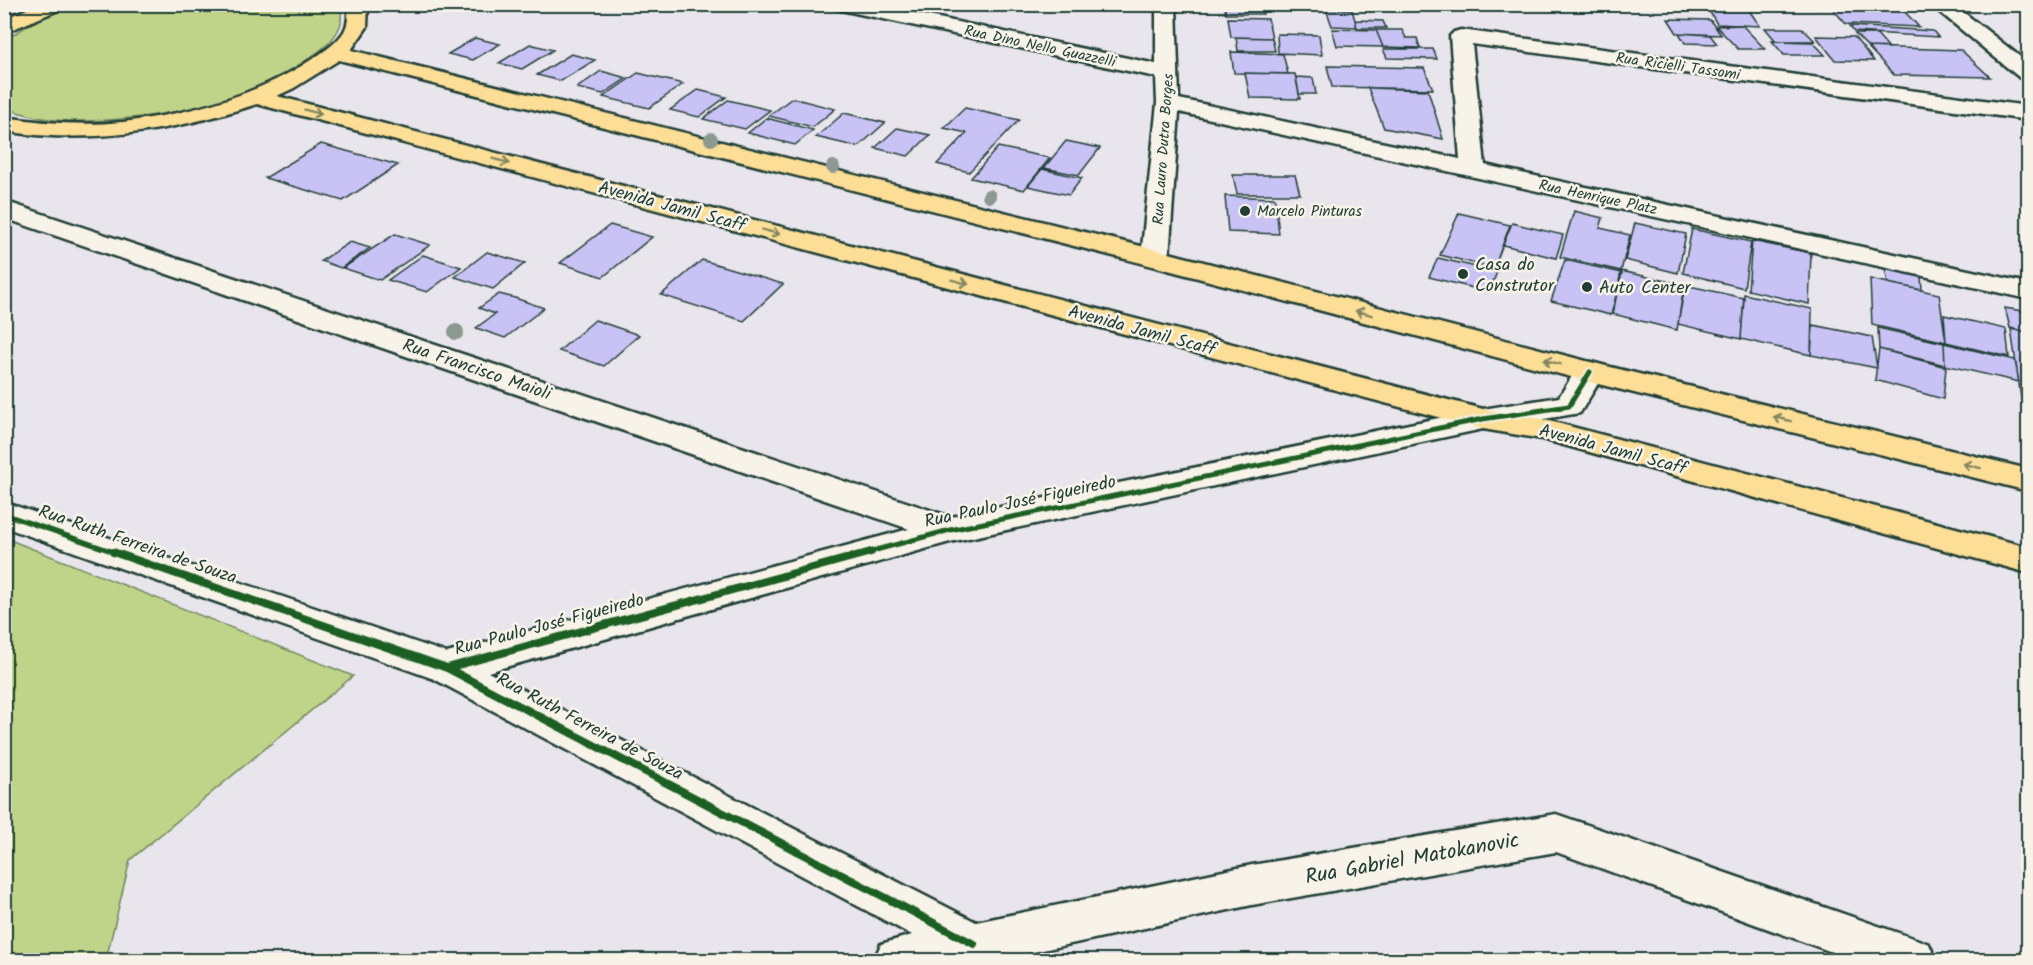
<svg xmlns="http://www.w3.org/2000/svg" width="2033" height="965" font-family="Kalam,sans-serif">
<style>
.green{fill:#c0d489;stroke:#70885e;stroke-width:1.5}
.building{fill:#c9c3f5;stroke:#1f3d34;stroke-width:1.5}
.lines{fill:none;stroke-linecap:round;stroke-linejoin:round}
.minor-casing{stroke:#1f3d34;stroke-width:5}
.primary-casing{stroke:#1f3d34;stroke-width:5}
.minor{fill:#f7f3e8;fill-rule:evenodd}
.primary{fill:#fcde96;fill-rule:evenodd}
.cycleway-far1-casing{stroke:#f7f3e8;stroke-width:9}
.cycleway-casing{stroke:#f7f3e8;stroke-width:11}
.cycleway-far1{stroke:#1b5e20;stroke-width:5}
.cycleway{stroke:#1b5e20;stroke-width:8}
.tree{fill:#8c9990}
.oneway{stroke:#828560}
.poi-dot{fill:#1f3d34;stroke:#f7f3e8;stroke-width:2}
.labels{text-anchor:middle;stroke-width:5;stroke-linejoin:round;paint-order:stroke}
.far-street-label{font-size:15px;fill:#1f3d34;stroke:#f7f3e8}
.far-poi-label{font-size:15px;fill:#1f3d34;stroke:#f7f3e8;text-anchor:start}
.street-label{font-size:18px;fill:#1f3d34;stroke:#f7f3e8}
.poi-label{font-size:18px;fill:#1f3d34;stroke:#f7f3e8;text-anchor:start}
.near-street-label{font-size:21px;fill:#1f3d34;stroke:#f7f3e8}
</style>
<rect width="100%" height="100%" fill="#e9e5ec"/>
<filter id="ink" filterUnits="userSpaceOnUse"><feTurbulence type="fractalNoise" baseFrequency=".0167" numOctaves="2"/><feDisplacementMap in="SourceGraphic" scale="12" xChannelSelector="R" yChannelSelector="G"/><feConvolveMatrix kernelMatrix="1 2 1 2 8 2 1 2 1" color-interpolation-filters="sRGB"/></filter>
<g filter="url(#ink)">
<path class="green" d="M338,4L341,8C341,14 342,22 340,26C335,39 323,49 312,56C248,105 146,122 67,121C46,120 25,115 5,108V40L33,22L73,5Z
M5,538L353,676L130,860L106,960H5Z"/>
<path class="building" d="M1224,4H1260L1263,14H1226Z
M1705,4L1746,6L1760,26L1717,24Z
M1798,4H1841L1844,9L1800,7Z
M1843,4H1894L1900,9H1847Z
M1832,8L1904,11L1919,27L1846,24Z
M1326,9L1352,10L1357,27L1332,26Z
M1228,18L1268,19L1272,38L1231,37Z
M1668,19L1710,20L1721,35L1677,33Z
M1355,20L1383,21L1386,28H1357Z
M1742,25L1765,49H1738L1716,26Z
M1850,26L1933,31L1938,37L1854,32Z
M1765,28H1802L1815,41H1776Z
M1332,29L1376,30L1383,47L1337,46Z
M1376,30H1402L1406,38H1417L1420,48L1383,47Z
M1679,33L1710,35L1717,44L1685,43Z
M1277,34L1319,35L1322,55L1278,53Z
M1855,34H1877L1889,48L1868,47Z
M1816,36L1854,37L1874,61L1835,60Z
M1236,37L1272,38L1275,51H1238Z
M475,38L500,44L473,60L448,54Z
M1772,41L1813,42L1825,55H1784Z
M530,44L553,50L522,69L499,63Z
M1868,47L1961,50L1990,77L1894,75Z
M1383,49H1433L1437,59L1387,58Z
M1231,52L1283,54L1288,74L1234,73Z
M571,54L595,60L561,81L537,75Z
M1327,66L1424,68L1433,89L1332,87Z
M601,71L627,78L603,94L577,88Z
M638,73L683,84L649,108L603,97Z
M1245,73L1295,74L1300,99L1250,98Z
M1296,77L1313,78L1316,94H1299Z
M1368,88L1428,90L1443,139L1384,128Z
M698,90L726,97L699,117L670,110Z
M792,98L835,109L813,127L769,116Z
M728,100L770,110L745,129L703,119Z
M965,108L1019,120L969,172L937,164L967,133L944,128Z
M844,113L885,123L858,147L816,137Z
M766,118L813,130L795,145L748,133Z
M897,128L930,135L908,156L875,148Z
M1066,141L1100,148L1079,175L1044,168Z
M321,144L398,165L343,201L265,178Z
M998,147L1050,158L1024,190L971,178Z
M1042,169L1082,178L1069,195L1028,186Z
M1233,175H1295L1300,194H1237Z
M1225,196L1275,198L1279,234L1228,232Z
M1574,211L1603,218L1600,228L1630,235L1621,271L1560,257Z
M1459,213L1510,225L1494,268L1440,255Z
M1512,223L1563,235L1556,258L1503,245Z
M1635,223L1686,234L1678,273L1625,260Z
M610,225L652,237L603,277L560,263Z
M1692,229L1751,242L1744,288L1683,273Z
M395,234L430,245L380,280L343,268Z
M1752,241L1811,253L1809,304L1748,290Z
M350,242L370,248L341,268L321,261Z
M487,252L525,263L493,289L455,277Z
M423,255L461,267L427,292L388,280Z
M1438,258L1497,272L1489,292L1429,277Z
M702,260L783,284L744,321L661,295Z
M1565,260L1622,273L1611,315L1551,301Z
M1885,269L1921,276L1922,290L1888,283Z
M1621,271L1684,285L1677,330L1613,314Z
M1870,279L1939,294L1946,342L1872,325Z
M1685,285L1744,298L1741,339L1678,324Z
M499,294L515,298L544,308L505,338L476,328L495,314L479,308Z
M1744,294L1812,309L1811,355L1741,339Z
M2005,308L2028,312V332L2010,328Z
M1944,315L2006,329L2009,357L1946,342Z
M595,320L639,335L604,366L559,351Z
M1813,325L1872,337L1877,368L1811,355Z
M1878,328L1944,343L1945,365L1879,349Z
M2011,329L2028,333V407L2022,405Z
M1944,343L2015,360L2019,382L1945,365Z
M1879,349L1946,367L1943,399L1875,380Z"/>
<g class="lines">
<g class="minor-casing">
<path id="minor" d="M831,4H872L1156,64V4H1176L1179,99L1460,159L1450,36L1454,32L1461,30L2028,106V120L1472,44L1485,165L2028,283V299L1179,112L1169,258L1165,264L1155,266L1145,264L1141,258L1157,103L1156,77L841,10L834,8Z
M1930,4H1953L2028,63V80L2020,78Z
M4,201L951,517L1483,409L1559,397L1579,365L1590,362L1601,365L1605,372L1580,413L1483,429L950,542L488,672L976,922L1252,865L1556,814L1913,938L1929,944L1936,960H1854L1556,852L1252,905L996,960H874L881,944L912,935L434,679L4,527V502L447,653L909,529L4,218Z"/>
</g>
<g class="primary-casing">
<path id="primary" d="M38,4H66L63,8L4,33V19Z
M348,4H368L367,27L351,50L1165,252L1590,362L2028,469V491L1590,382L1145,264L339,60L294,88L277,96L1483,409L1542,419L2028,547V573L1542,439L1483,429L257,104C174,131 92,145 4,131V117C44,123 83,126 123,122C191,114 261,94 317,56C327,49 342,39 346,27C349,20 348,12 348,4Z"/>
</g>
<use href="#minor" class="minor"/>
<use href="#primary" class="primary"/>
<g class="cycleway-far1-casing">
<path id="cycleway-far1" d="M4,514L117,553
M865,553L950,530L1483,419L1569,406L1590,372"/>
</g>
<g class="cycleway-casing">
<path id="cycleway" d="M113,552L447,668L974,944
M447,668L871,552"/>
</g>
<use href="#cycleway-far1" class="cycleway-far1"/>
<use href="#cycleway" class="cycleway"/>
</g>
<g class="tree">
<circle cx="711" cy="139" r="7"/>
<circle cx="833" cy="167" r="7"/>
<circle cx="989" cy="196" r="7"/>
<circle cx="456" cy="332" r="8"/>
</g>
<defs><path id="oneway-shaft" d="M-6 0H5M1.5-3L5.5 0L1.5 3" fill="none" stroke-width="1.6" stroke-linecap="round" stroke-linejoin="round" transform="scale(1.5)"/></defs>
<g class="oneway">
<use href="#oneway-shaft" transform="translate(313 112) rotate(15)"/>
<use href="#oneway-shaft" transform="translate(501 161) rotate(15)"/>
<use href="#oneway-shaft" transform="translate(771 232) rotate(15)"/>
<use href="#oneway-shaft" transform="translate(960 282) rotate(15)"/>
<use href="#oneway-shaft" transform="translate(1364 313) rotate(-165)"/>
<use href="#oneway-shaft" transform="translate(1552 362) rotate(-165)"/>
<use href="#oneway-shaft" transform="translate(1782 419) rotate(-166)"/>
<use href="#oneway-shaft" transform="translate(1972 466) rotate(-166)"/>
</g>
</g>
<g class="poi-dot">
<circle cx="1245" cy="211" r="6"/>
<circle cx="1463" cy="274" r="6"/>
<circle cx="1587" cy="287" r="6"/>
</g>
<g class="labels">
<g class="far-street-label">
<text transform="translate(1040 46) rotate(12)" y="5">Rua Dino Nello Guazzelli</text>
<text transform="translate(1678 66) rotate(8)" y="5">Rua Ricielli Tassomi</text>
<text transform="translate(1163 149) rotate(-86)" y="5">Rua Lauro Dutra Borges</text>
<text transform="translate(1598 197) rotate(12)" y="5">Rua Henrique Platz</text>
</g>
<g class="far-poi-label">
<text x="1257" y="216">Marcelo Pinturas</text>
</g>
<g class="street-label">
<text transform="translate(672 206) rotate(15)" y="6">Avenida Jamil Scaff</text>
<text transform="translate(1142 330) rotate(15)" y="6">Avenida Jamil Scaff</text>
<text transform="translate(477 369) rotate(19)" y="6">Rua Francisco Maioli</text>
<text transform="translate(1613 449) rotate(15)" y="6">Avenida Jamil Scaff</text>
<text transform="translate(1020 501) rotate(-12)" y="6">Rua Paulo José Figueiredo</text>
<text transform="translate(138 544) rotate(19)" y="6">Rua Ruth Ferreira de Souza</text>
<text transform="translate(549 624) rotate(-15)" y="6">Rua Paulo José Figueiredo</text>
<text transform="translate(590 726) rotate(28)" y="6">Rua Ruth Ferreira de Souza</text>
</g>
<g class="poi-label">
<text x="1475" y="270">Casa do<tspan x="1475" dy="21">Construtor</tspan></text>
<text x="1599" y="293">Auto Center</text>
</g>
<g class="near-street-label">
<text transform="translate(1412 858) rotate(-10)" y="7">Rua Gabriel Matokanovic</text>
</g>
</g>
<rect width="2033" height="965" fill="none" stroke="#f7f3e8" stroke-width="24"/>
<rect x="12" y="12" width="2009" height="941" fill="none" stroke="#1f3d34" stroke-width="2" filter="url(#ink)"/>
</svg>
